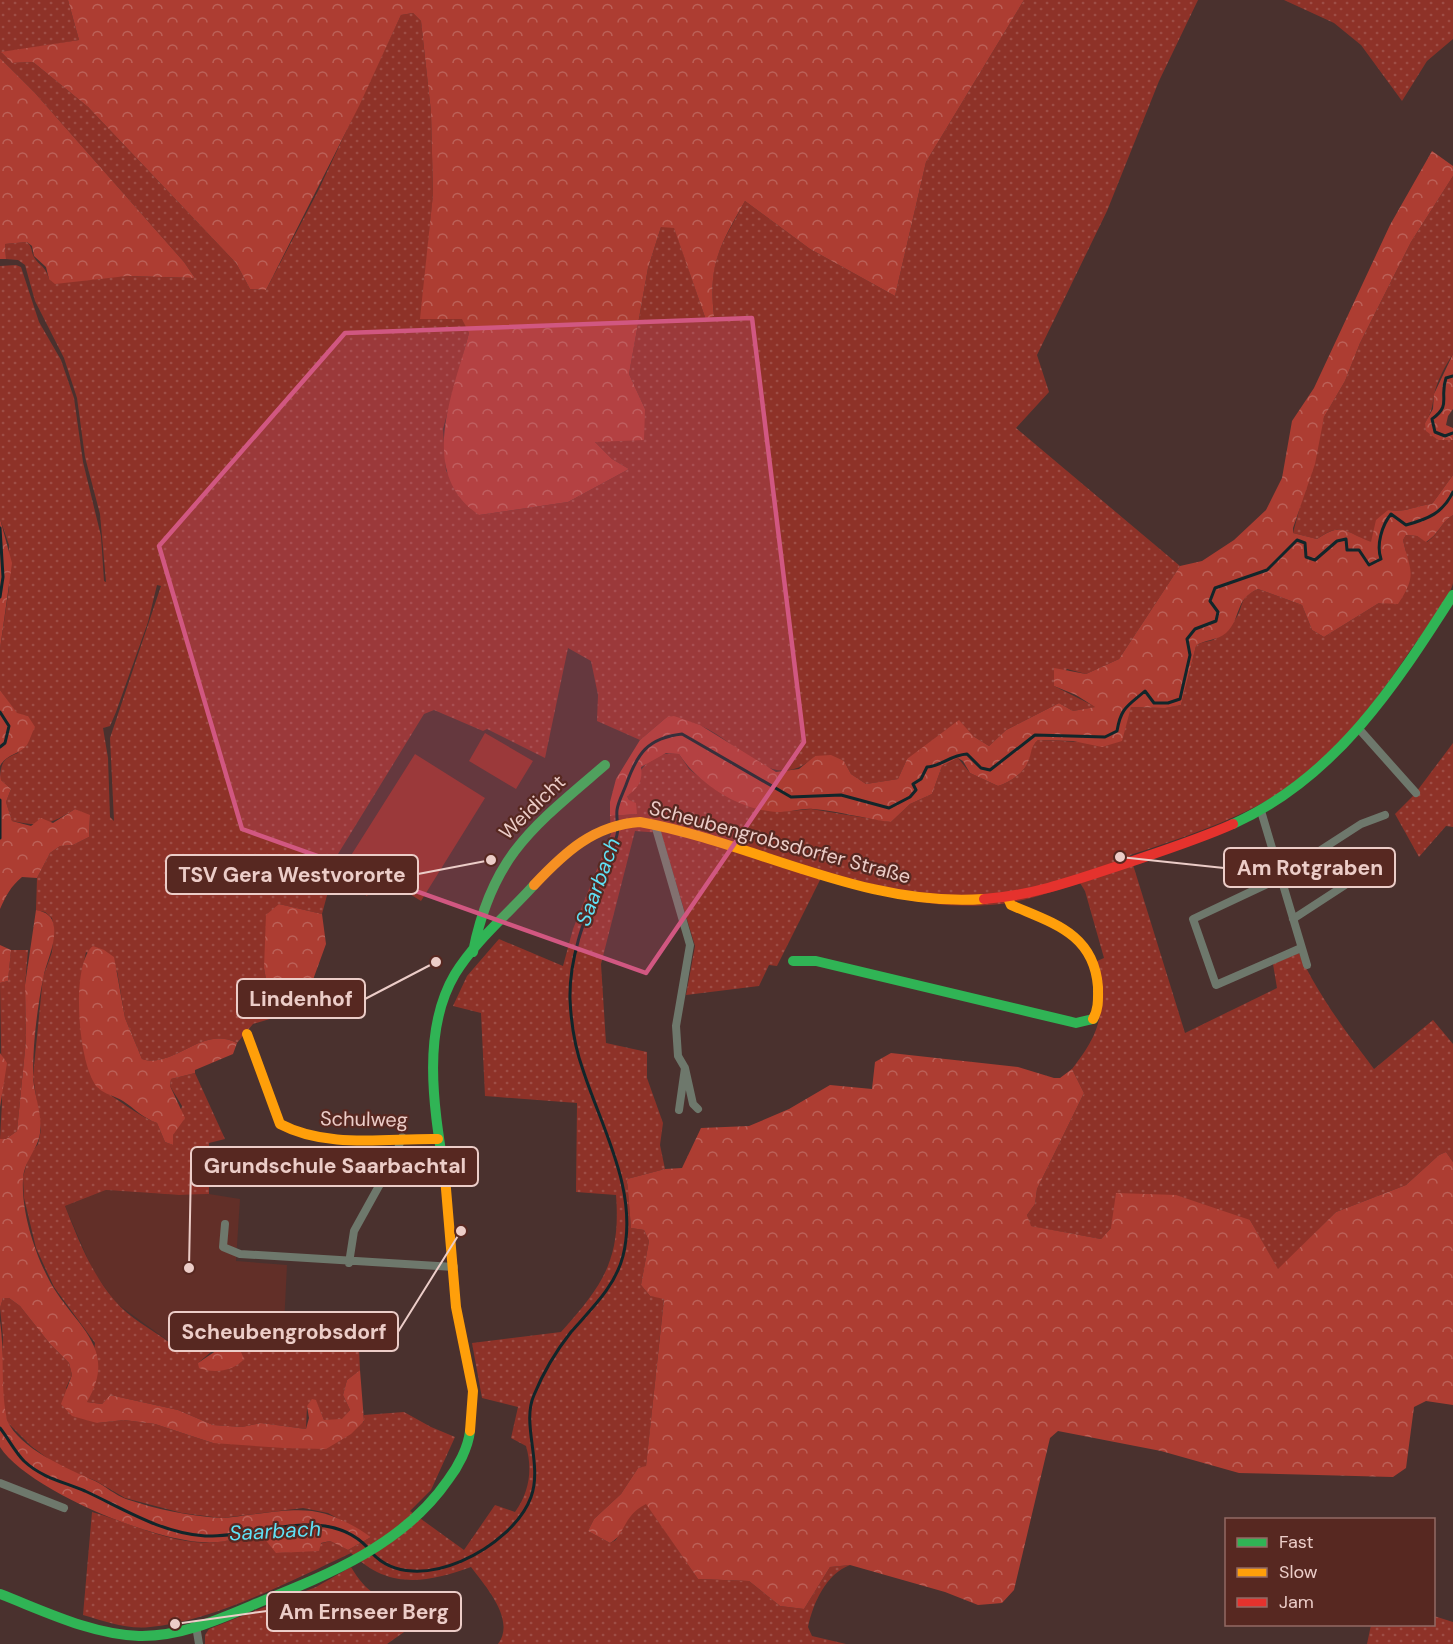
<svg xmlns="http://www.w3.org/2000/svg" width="1453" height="1644" font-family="'DM Sans',sans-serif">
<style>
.built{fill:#622f28}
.green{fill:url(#green-dots);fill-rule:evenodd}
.forest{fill:url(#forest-crowns)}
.pitch{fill:#8e3228}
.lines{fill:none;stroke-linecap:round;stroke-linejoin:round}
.stream{stroke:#11262a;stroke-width:3}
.street{stroke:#6e786c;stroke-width:8}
.fast{stroke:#30b455;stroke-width:10}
.slow{stroke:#ff9f0a;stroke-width:10}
.jam{stroke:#e5322d;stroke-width:10}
.marked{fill:#d15781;fill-opacity:0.2;stroke:#d15781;stroke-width:4.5;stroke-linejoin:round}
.labels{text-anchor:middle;stroke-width:4.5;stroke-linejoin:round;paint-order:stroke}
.street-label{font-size:20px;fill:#eccdc8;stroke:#572821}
.water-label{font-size:21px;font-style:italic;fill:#5fe1f5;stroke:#572821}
.leader{fill:none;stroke:#eccdc8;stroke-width:2}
.callout-dot{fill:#eccdc8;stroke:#572821;stroke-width:2}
.callout{fill:#572821;stroke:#eccdc8;stroke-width:2}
.callout-label{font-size:21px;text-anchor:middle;font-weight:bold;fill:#eccdc8}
</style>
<defs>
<pattern id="green-dots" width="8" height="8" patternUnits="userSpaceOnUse" patternTransform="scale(1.5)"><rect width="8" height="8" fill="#8e3228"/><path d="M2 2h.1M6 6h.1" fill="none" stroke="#9e4e46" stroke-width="1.8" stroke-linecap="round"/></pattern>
<pattern id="forest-crowns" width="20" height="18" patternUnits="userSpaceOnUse" patternTransform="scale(1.5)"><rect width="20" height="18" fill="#ad3d32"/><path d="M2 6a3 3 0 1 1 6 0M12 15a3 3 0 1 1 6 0" fill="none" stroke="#bc6158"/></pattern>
</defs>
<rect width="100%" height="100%" fill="#4a312e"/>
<path class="built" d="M106,1190L179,1195L209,1194L240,1199L236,1261L287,1265L284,1325L244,1326L235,1338L211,1352L193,1333L171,1343L116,1303L93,1271L65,1206Z"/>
<path class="green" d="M0,0H68L79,40L2,53L12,63L33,62L88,107L236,263L250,289L266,290L318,191L401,15L413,13L421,21L431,112L433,194L421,319H463L469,333L443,429L446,471L479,515L568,502L629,469L612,459L594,441L645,409L629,374L648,268L661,227H674L706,320L714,316C708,260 720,248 745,201L810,249L895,296L926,162L1024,0H1198L1159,81L1107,211L1037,355L1049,392L1016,428L1180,566L1119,659L1086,674L1067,669L1054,686L1096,707L1073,711L1059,703L1006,730L989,746L973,736L907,759L898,779L866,784L851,774L844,761L815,756C772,797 738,740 699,725C689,721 677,719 667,717L640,740L597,721L598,695L591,661L568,648L545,758L487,729L483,731L434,710L424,714L338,854L322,914L279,904L264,968L273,1018L253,1024L237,1043C201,1025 175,1069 142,1059L125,1018L117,971L86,952C74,1005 86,1036 98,1088C119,1099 136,1115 157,1123L165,1142L173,1145V1135L182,1106L170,1086L171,1079L195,1073L225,1139L209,1143V1194L179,1195L106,1190L65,1206C78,1239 91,1273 115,1301C128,1317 153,1330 170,1343L193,1333L211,1352L198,1363L241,1347L235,1338L244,1326L301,1325V1334L359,1348L360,1370L347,1380L343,1395L350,1410L342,1420H324L316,1401L307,1406L306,1429L261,1423L242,1427L213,1425L178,1410L110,1395L102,1404L87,1402L95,1343L54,1287L36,1248L24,1198L23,1177L29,1156L38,1144L41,1130L33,1076L43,977L52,952L54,928L52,918L45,912L36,910L37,878L50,853L60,846L73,845L89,837L90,816L75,809C50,825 41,827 12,821L6,802L11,789L1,780C0,764 2,759 18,753L28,716L17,714L0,690V649L9,588V545L0,519V266L16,265L21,267L39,322L61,360L74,398L83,462L101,536L104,581L106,582L100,514L85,457L77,398L64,358L35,301L25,265L18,260L6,259L5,244L27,242C32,247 31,249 33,255C38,266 45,264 49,279L127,276L195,278L184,262L35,93L0,58ZM157,585L161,586L110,738L114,821L110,817L108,758L103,728L110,726L116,712L148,622Z
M1284,0H1453V39L1427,61L1402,101L1361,45L1334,23Z
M1453,176V354C1445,366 1437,381 1434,395C1432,407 1432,412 1425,423L1438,440H1453V475L1432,504C1414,506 1406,513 1388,510L1371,543C1346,532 1342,521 1317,539L1293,533L1324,417L1345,381L1360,343L1411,242Z
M1453,515C1453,537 1453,561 1453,583C1451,596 1421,636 1412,648C1377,699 1338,756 1285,790C1237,820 1183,838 1130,855L1185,1033L1277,988L1273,964L1299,953C1318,995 1346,1032 1374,1069L1433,1020L1453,1044V1162L1446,1152L1439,1155L1406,1185L1336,1212L1278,1270L1250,1220L1111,1228L1101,1239L1030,1226L1027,1215L1035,1204L1037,1189L1084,1093L1072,1069C1105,1027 1103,1012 1097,961L1104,958L1085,891L1080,883C1054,891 1027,901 1001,904C937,911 881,896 821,878L777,966L769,965L759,986L686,995L695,946L661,833L635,831L601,964L606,1043L647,1052V1078L663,1123L660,1145L665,1169L627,1179L631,1228L644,1230L649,1241L641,1285L650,1296L664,1298L646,1467L638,1468L621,1494L594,1519L588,1531L610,1543L616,1540L630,1512L646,1503L698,1579L749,1581L780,1606L804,1609L830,1567L850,1565C826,1574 813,1603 808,1627L812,1636L846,1644H498C516,1620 486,1587 471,1567C426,1583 389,1590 351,1553C293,1580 214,1621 150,1627C128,1630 104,1621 83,1615L92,1512C131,1523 176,1547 218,1542C231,1541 246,1535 259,1532L277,1553L290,1552L330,1541L348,1550L371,1537L328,1513L303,1508L221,1518L182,1513L125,1498L96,1481L58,1466L31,1446L8,1423L0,1398L3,1337L0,1308L3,1298H9L20,1306L50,1344L69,1363L72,1375L66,1388L97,1423L124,1420L155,1424L213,1443L364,1422V1415L404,1412L431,1427L455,1437L431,1490L410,1511L464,1550L495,1505L515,1512C529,1493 533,1470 526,1446L511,1438L518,1407L482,1398L472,1343L561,1332C603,1285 621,1260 616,1195L576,1192L577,1103L485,1096L481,1013L453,1006L467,976L499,939L563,966L573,929L611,834L610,816L637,814L627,796C639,771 648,750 679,754L689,769L713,788L780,812L811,809L891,822L910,804L932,794L942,766L958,758L970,773L998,786C1009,783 1024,773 1028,762C1031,753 1030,747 1038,740L1080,742L1124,725L1131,707L1165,708L1181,705L1196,646C1201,642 1206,642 1213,640C1220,637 1229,627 1234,621C1245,607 1237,598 1258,589L1302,605L1312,630L1324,637L1379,603L1406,552L1403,540L1406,535L1417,536L1427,542C1439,534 1441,522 1453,515Z
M1453,743V827L1446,826L1419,857L1395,814L1414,795Z
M11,950H28L25,985L26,1040L17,1131L6,1139H0L2,1102L0,983L8,981Z
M351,1567C367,1594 380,1600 411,1604L407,1630L387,1644H205V1635L209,1629L316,1587Z
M1434,1616L1453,1622V1644H1367L1371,1625L1434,1624Z"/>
<path class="forest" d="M68,0H1024L926,162L895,296L810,249L745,201C720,245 708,264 714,316L706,320L674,228L661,227L648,268L629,374L645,409L644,440L595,442L612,459L629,469L568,502L479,515C416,472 454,392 469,333L462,319H420L433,194L431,112L421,21L413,13L401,15L359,106L266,290L250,289L236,263L88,107L33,62L12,63L1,52L79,40Z
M0,58L35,93L184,262L195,278L127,276L55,284L49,279L46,267L34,256L32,246L27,242L5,244L6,259H0Z
M1432,151L1453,166V176L1411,242L1360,343L1345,381L1324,417L1315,464L1293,528V533L1317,539C1343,521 1345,532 1371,542L1376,520L1388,510C1406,513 1414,506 1432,504L1453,475V515C1441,522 1439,534 1426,542L1417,536L1406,535L1403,540C1410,571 1418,574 1398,604L1379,603L1324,637L1312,630L1302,605L1258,589C1234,599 1242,618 1226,633C1217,641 1204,639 1196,646L1181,705L1165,708L1131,707L1122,741L1102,747L1073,741L1038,740C1030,747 1032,753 1028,762C1024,773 1009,783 998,786L970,773L963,761L958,758L942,766L932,794L910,804L891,822C865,819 840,811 813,809C802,808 792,812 781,812C743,812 700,786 679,754L666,753L641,767C643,781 638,788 627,796L629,800L636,803L637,814L610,816V802L616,779L640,740L667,717L674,716L700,725L776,772L799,769L815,756L831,755L844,761L851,774L866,784L898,779L907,759L959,720L973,736L989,746L1006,730L1059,703L1073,711L1095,707L1076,695L1054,686V668L1086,674L1119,659L1180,566L1202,561L1234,540L1266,510L1282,478L1292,421L1314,388L1390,225Z
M1453,354V409L1448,416L1446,425L1453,428V440H1438L1426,431L1425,423L1433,409L1434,394Z
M0,519L12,563L0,649Z
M0,690L17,713L28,716L35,727C32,732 30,740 27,745C19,755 6,754 0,766Z
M0,768L1,780L11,789L6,802L12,821L31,826L41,818L53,823L75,809L90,815L89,837L73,845L60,846L50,853L37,878L22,877C10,887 6,896 0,909Z
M279,904L322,914L326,944L310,988L292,992L273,1018L264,968L266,915Z
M36,910C46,912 53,916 54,927C56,945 46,962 43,979C37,1010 33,1043 33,1074C33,1093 43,1114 40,1133C38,1149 24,1161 23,1179C21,1213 36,1258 53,1287C78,1328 118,1349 87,1402L102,1404L110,1395L178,1410L213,1425L242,1427L261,1423L306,1429L309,1418L307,1406L312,1399L316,1400L324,1420L342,1419L350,1410L343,1395L347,1380L360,1370L364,1421L351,1434L326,1449L284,1448L213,1443L155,1424L124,1420L97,1423L72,1416L61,1404L72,1375L69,1363L50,1344L20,1306L9,1298H3L0,1308V1139H6L17,1131L26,1040L25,985Z
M0,945L11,950L8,981L0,983Z
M93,946L104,950L114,957L125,1018L142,1059C175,1069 201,1025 237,1043L233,1054L195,1070V1073L171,1079L170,1086L185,1118L173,1135V1145L165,1142L157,1123C143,1118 135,1109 123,1101C115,1096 104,1094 98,1088C78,1068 70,964 93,946Z
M0,1053L7,1063L0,1107Z
M891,1053L1018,1067L1054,1078H1060L1072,1069L1084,1093L1037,1189L1035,1204L1027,1215L1031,1226L1101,1239L1111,1228L1116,1193L1176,1195L1250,1220L1278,1269L1336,1212L1406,1185L1439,1155L1446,1152L1453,1162V1405L1426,1401L1414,1407L1406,1468L1393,1477L1239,1473L1161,1451L1058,1431L1050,1438L1014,1590L1002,1603L978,1605L945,1592L850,1565L830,1567L804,1609L780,1606L749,1581L698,1579L646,1504C622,1516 626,1535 610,1543L588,1531L594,1519L621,1494L638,1468L646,1466L664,1299L650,1296L641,1285L649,1241L644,1230L631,1228L627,1179L665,1169L682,1168L701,1128L749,1126L789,1109L830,1085L872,1089L875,1062Z
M0,1321C5,1354 0,1388 7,1420C19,1449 69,1469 95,1481C105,1486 115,1495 126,1499C155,1509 189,1516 220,1518C231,1518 244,1515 256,1514C308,1507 326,1507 371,1537L348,1550L330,1541L321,1543L319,1551L276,1553L259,1532C246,1535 232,1541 218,1542C166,1548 28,1491 0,1447Z
M235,1338L244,1359C234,1371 214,1374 199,1368L198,1363Z"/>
<path class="pitch" d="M485,733L533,761L516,789L469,761Z
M415,754L485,798L421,901L350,857Z
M350,869L375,883L367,896L343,881Z"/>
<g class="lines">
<path class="stream" d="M1453,376L1446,378C1439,398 1452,405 1432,419L1435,432L1445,436L1453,433
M0,528L3,577L0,597
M0,712L9,726L5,743L0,747
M0,800V838
M0,1428C8,1438 15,1452 24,1461C42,1478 64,1482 85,1491C124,1509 161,1533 205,1536C257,1538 327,1503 368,1548
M372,1553C415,1600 513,1547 531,1497C543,1464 521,1424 534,1395C543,1373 556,1351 571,1332C591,1309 615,1287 623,1256C639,1192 602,1129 583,1070C575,1048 571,1022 570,999C569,953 588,911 604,869C608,858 614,847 617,835C619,827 616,818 617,810C618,802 623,793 626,785C637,754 647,738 682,734L791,797L841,795L889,808L910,797L916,790L913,784L921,779L927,767C942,766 950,755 967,754L981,768L990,770L1035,735L1105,737L1117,731C1121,707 1128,706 1145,691L1154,703H1168L1180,699L1190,655L1187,639L1195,629L1216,621L1218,612L1210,601L1215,588L1267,570L1297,540L1305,543L1306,557L1315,560L1337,541L1346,539L1347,550H1359L1369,565L1381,559C1376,545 1382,525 1391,514L1406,525C1428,519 1443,513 1453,492"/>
<path class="street" d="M1359,729L1416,793
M1261,811L1307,965
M655,825L690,945L676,1026L678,1056L685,1068L679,1110
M1282,875L1361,824L1385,815
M1282,877L1193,919L1216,985L1301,948
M1293,919L1359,876H1364L1369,883
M685,1068L693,1104L698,1109
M225,1224L223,1247L240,1254L454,1267
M349,1263L354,1231L395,1157L402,1137
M0,1483L64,1508
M196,1626L199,1644"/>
<path class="fast" d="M1233,824C1335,778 1395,686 1453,595
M473,952C492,855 534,826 605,765
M793,961H816L1076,1023L1093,1019
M445,1177C435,1113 420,1033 455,974C476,940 508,914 534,885
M0,1594C44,1611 90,1634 139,1636C181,1637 222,1618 260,1602C330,1574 404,1544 448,1480C458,1467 468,1448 470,1431"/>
<path class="slow" d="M534,885C565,852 594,825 640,822C755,843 864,908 984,899
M1008,898L1011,905C1052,923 1094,933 1098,987C1098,998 1099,1009 1093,1019
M247,1034L280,1124C327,1149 386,1138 438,1139
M445,1177L456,1307L473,1391L470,1431"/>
<path class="jam" d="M984,899C1031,896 1076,880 1121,865C1159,852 1197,840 1233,824"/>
</g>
<path class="marked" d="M752,318L804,742L646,973L242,829L159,546L345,333Z"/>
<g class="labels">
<g class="street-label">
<text transform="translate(532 807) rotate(-44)" y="7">Weidicht</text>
<text transform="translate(780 842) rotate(15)" y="7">Scheubengrobsdorfer Straße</text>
<text transform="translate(364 1119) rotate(1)" y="7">Schulweg</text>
</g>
<g class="water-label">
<text transform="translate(598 882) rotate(-70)" y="7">Saarbach</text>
<text transform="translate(275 1531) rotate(-3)" y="7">Saarbach</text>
</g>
</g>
<path class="leader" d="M1120 857L1224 868M491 860L418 874M436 962L365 999M189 1268L191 1166M461 1231L398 1332M175 1624L267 1611"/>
<g class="callout-dot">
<circle cx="1120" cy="857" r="6"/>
<circle cx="491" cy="860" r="6"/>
<circle cx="436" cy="962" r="6"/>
<circle cx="189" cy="1268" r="6"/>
<circle cx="461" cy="1231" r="6"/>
<circle cx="175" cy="1624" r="6"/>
</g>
<g class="callout">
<rect x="1224" y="848" width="171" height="39" rx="6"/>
<rect x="166" y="855" width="252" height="39" rx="6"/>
<rect x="237" y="979" width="128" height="39" rx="6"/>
<rect x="191" y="1147" width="287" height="39" rx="6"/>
<rect x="169" y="1312" width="229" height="39" rx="6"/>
<rect x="267" y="1592" width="194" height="39" rx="6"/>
</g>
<g class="callout-label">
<text x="1310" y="875">Am Rotgraben</text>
<text x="292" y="882">TSV Gera Westvororte</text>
<text x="301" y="1006">Lindenhof</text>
<text x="335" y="1173">Grundschule Saarbachtal</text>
<text x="284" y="1339">Scheubengrobsdorf</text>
<text x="364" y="1619">Am Ernseer Berg</text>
</g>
<rect x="1225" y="1518" width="210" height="108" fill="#572821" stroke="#936a64" stroke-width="1.5"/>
<rect x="1237" y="1538" width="30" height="9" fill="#30b455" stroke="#936a64" stroke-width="1.5"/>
<text x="1279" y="1548" font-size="18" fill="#eccdc8">Fast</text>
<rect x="1237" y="1568" width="30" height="9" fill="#ff9f0a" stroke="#936a64" stroke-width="1.5"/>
<text x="1279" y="1578" font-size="18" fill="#eccdc8">Slow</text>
<rect x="1237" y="1598" width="30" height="9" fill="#e5322d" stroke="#936a64" stroke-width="1.5"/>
<text x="1279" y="1608" font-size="18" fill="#eccdc8">Jam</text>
</svg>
